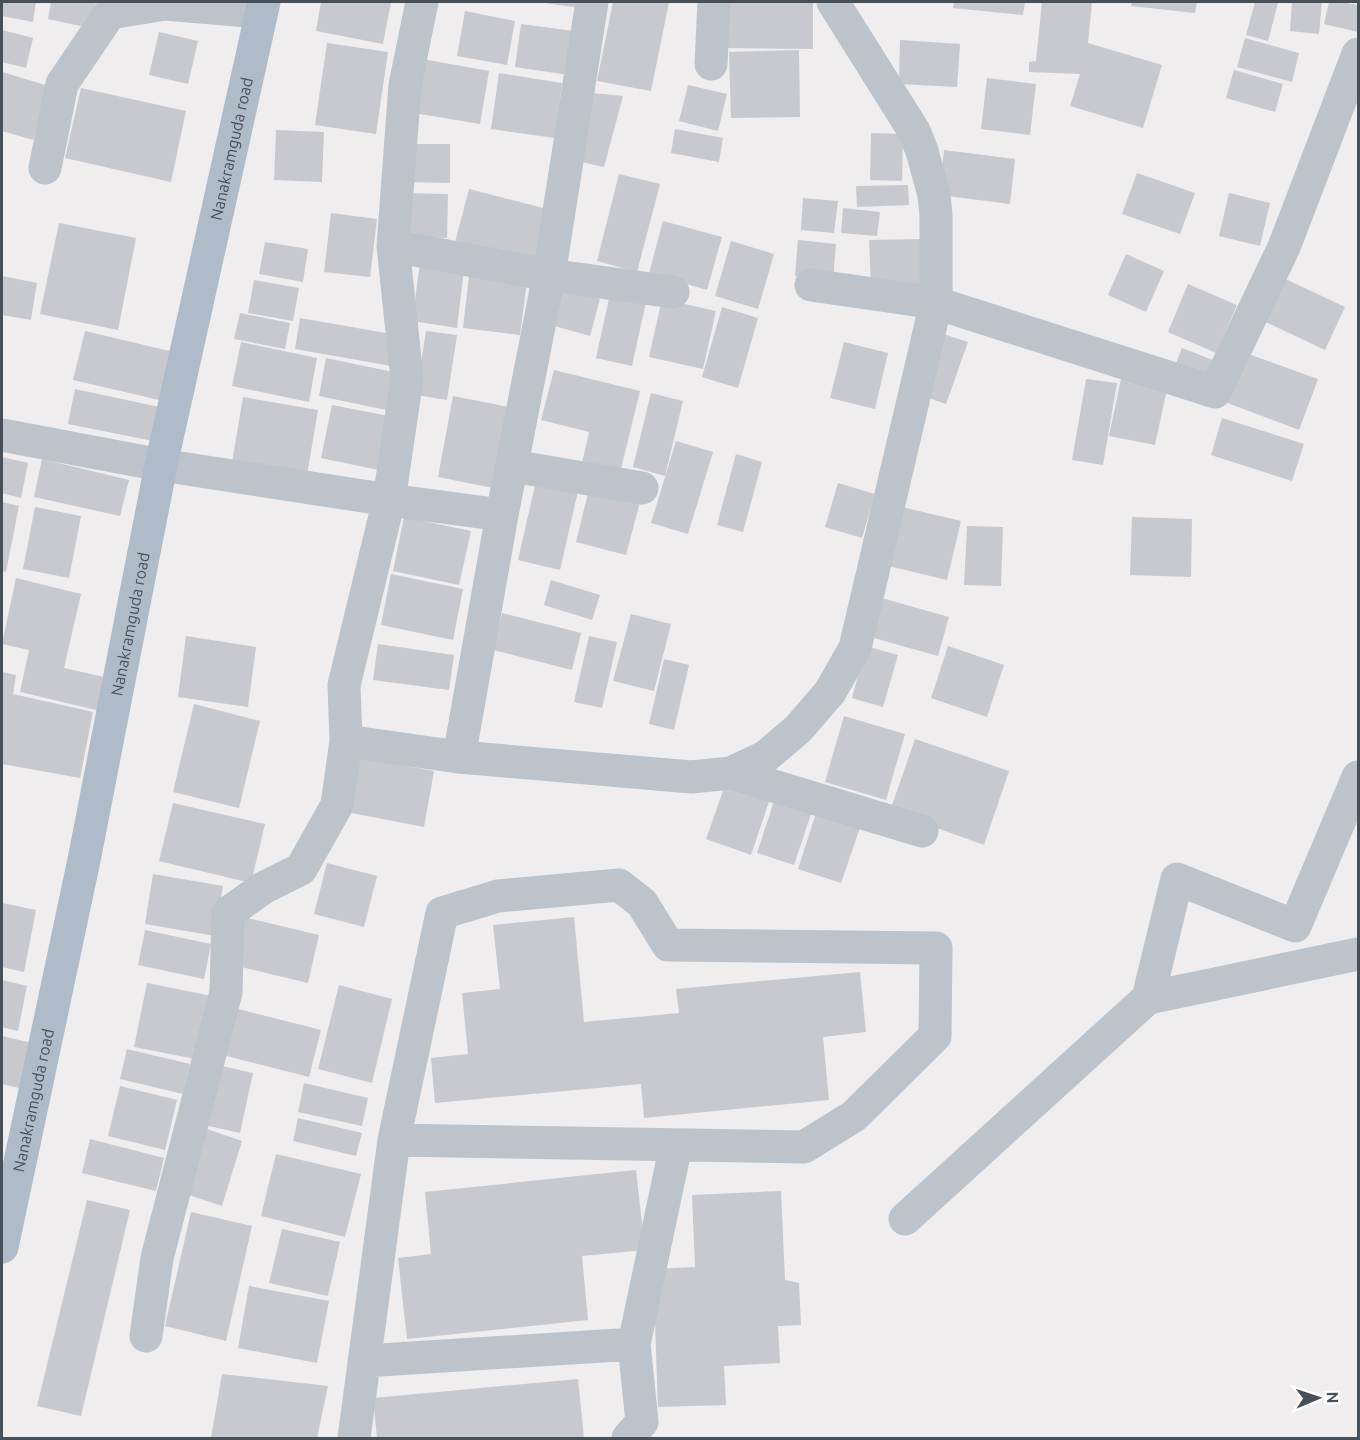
<svg xmlns="http://www.w3.org/2000/svg" width="1360" height="1440" font-family="Ubuntu,sans-serif">
<style>
.building{fill:#c7c9cf}
.lines{fill:none;stroke-linecap:round;stroke-linejoin:round}
.minor{stroke:#bcc3ca;stroke-width:33}
.major{stroke:#afbbc9;stroke-width:33}
.labels{text-anchor:middle;stroke-width:4.5;stroke-linejoin:round;paint-order:stroke}
.street-label{font-size:16px;fill:#474f58;stroke:#fff}
</style>
<rect width="100%" height="100%" fill="#efeded"/>
<path class="building" d="M2,2H36L33,22L2,16Z
M51,2H96L90,28L48,19Z
M321,2H391L383,44L316,31Z
M546,2H587L586,9L546,3Z
M613,2H669L651,91L597,81Z
M725,2H813V49L725,48Z
M954,2H1025L1023,15L953,8Z
M1042,2H1092L1088,43L1162,65L1143,128L1070,106L1080,74L1029,72V62L1036,61Z
M1132,2H1197L1195,13L1131,6Z
M1255,2L1278,3L1268,41L1246,35Z
M1292,2H1322L1319,34L1290,31Z
M1329,2H1341L1358,5V32L1324,24Z
M465,11L515,21L507,65L457,56Z
M521,24L581,32L575,76L515,67Z
M2,30L33,38L26,68L2,62Z
M159,32L198,41L188,84L149,75Z
M1245,38L1299,53L1292,82L1237,67Z
M900,40L960,44L957,87L899,84Z
M327,43L388,52L376,134L315,125Z
M799,50L800,117L731,118L729,52Z
M417,58L489,71L480,124L408,112Z
M1234,70L1283,84L1275,112L1226,98Z
M2,72L49,86L33,140L2,131Z
M499,73L562,83L555,138L491,129Z
M987,78L1036,84L1030,135L981,129Z
M688,85L727,94L718,131L679,121Z
M81,88L186,111L171,182L65,158Z
M592,93L623,96L604,167L577,161Z
M675,129L723,138L719,162L671,153Z
M276,130L324,132L322,182L274,180Z
M871,133L903,134L902,181L870,180Z
M405,144H450V183L405,182Z
M944,150L1015,159L1010,204L939,195Z
M1137,173L1195,193L1180,234L1122,214Z
M619,174L660,184L637,272L597,261Z
M908,185L909,205L857,207L856,186Z
M469,189L555,211L540,268L454,246Z
M400,193L448,194L447,238L398,237Z
M1229,193L1270,203L1260,246L1219,236Z
M803,198L838,201L834,233L801,230Z
M843,208L880,212L877,236L841,233Z
M331,213L377,219L370,277L324,272Z
M663,221L722,237L707,290L649,273Z
M59,223L136,238L118,330L40,314Z
M922,239L923,286L871,287L869,240Z
M798,240L836,244L833,280L795,276Z
M731,241L774,254L758,309L715,296Z
M265,242L308,249L303,282L259,274Z
M1126,254L1164,271L1146,312L1108,295Z
M420,263L464,269L457,328L412,321Z
M470,267L528,274L520,335L463,328Z
M1277,275L1345,307L1325,350L1257,318Z
M2,276L37,283L31,320L2,315Z
M254,280L299,288L293,321L248,313Z
M1188,284L1237,305L1216,353L1168,332Z
M562,288L600,299L590,336L551,325Z
M610,294L646,302L632,366L596,358Z
M662,299L716,311L703,369L649,357Z
M722,307L758,318L738,388L702,377Z
M240,313L290,323L285,349L234,339Z
M300,318L397,335L391,366L295,349Z
M85,331L182,354L172,403L73,380Z
M426,331L457,335L447,400L416,395Z
M937,332L968,342L946,404L917,394Z
M241,342L317,358L309,402L232,386Z
M844,342L888,353L875,409L830,398Z
M1182,348L1213,360L1204,385L1172,373Z
M1243,352L1318,379L1299,430L1225,402Z
M326,358L398,373L391,411L319,396Z
M554,370L640,391L620,473L582,463L589,432L541,420Z
M1086,379L1117,383L1103,465L1072,460Z
M1121,379L1167,389L1155,445L1109,436Z
M75,389L164,408L158,442L68,424Z
M651,393L683,401L665,476L633,467Z
M453,396L509,407L493,488L438,477Z
M243,397L318,410L307,475L232,462Z
M332,405L399,418L388,472L321,458Z
M1222,418L1304,444L1292,481L1211,455Z
M676,441L713,452L688,534L651,523Z
M736,454L762,462L743,532L717,525Z
M2,457L28,463L21,498L2,493Z
M42,459L129,480L120,516L34,497Z
M536,481L578,491L560,570L518,560Z
M838,483L875,494L862,538L825,527Z
M589,489L640,502L626,555L576,542Z
M2,502L19,506L6,572L2,571Z
M898,506L961,521L947,580L884,565Z
M35,507L81,516L69,578L23,569Z
M404,517L471,531L459,585L393,571Z
M1132,517L1192,519L1191,577L1130,575Z
M967,526L1003,527L1001,586L964,585Z
M391,574L463,589L453,640L381,625Z
M16,578L81,594L64,668L113,679L105,712L20,692L29,650L2,644Z
M551,580L600,595L592,620L544,605Z
M878,597L949,617L938,656L867,636Z
M502,613L581,633L572,670L493,650Z
M631,614L671,624L654,691L613,681Z
M186,636L256,647L248,707L178,697Z
M589,636L617,642L602,708L574,702Z
M378,644L454,655L449,690L373,680Z
M866,646L898,655L883,707L852,698Z
M948,646L1004,665L987,717L931,698Z
M664,659L689,665L674,730L649,724Z
M2,672L16,675L13,694L93,712L80,778L2,764Z
M194,704L260,721L239,808L173,792Z
M844,716L905,734L886,800L825,782Z
M915,739L1009,771L984,845L890,811Z
M357,757L434,771L424,827L346,812Z
M728,777L772,793L751,855L706,839Z
M777,792L814,805L794,865L757,853Z
M173,803L265,824L251,883L159,861Z
M819,804L863,819L841,883L798,869Z
M327,863L377,876L364,927L314,914Z
M153,874L223,886L215,936L145,924Z
M2,903L36,910L24,972L2,967Z
M244,917L319,935L308,983L233,965Z
M574,917L584,1022L679,1013L676,989L860,972L866,1032L823,1037L829,1100L644,1118L641,1084L435,1103L431,1058L468,1054L462,993L500,989L493,925Z
M145,930L211,944L204,979L138,965Z
M2,980L27,986L18,1031L2,1027Z
M147,983L217,997L205,1061L134,1047Z
M339,985L392,999L372,1083L318,1069Z
M234,1008L321,1030L309,1077L223,1055Z
M2,1036L32,1043L23,1089L2,1084Z
M127,1049L190,1064L183,1094L120,1079Z
M213,1064L253,1073L240,1133L200,1124Z
M304,1083L368,1098L362,1126L298,1112Z
M120,1086L177,1100L165,1150L108,1136Z
M298,1118L362,1133L356,1156L293,1141Z
M204,1128L242,1141L222,1206L183,1193Z
M90,1139L164,1158L156,1191L82,1173Z
M276,1154L361,1174L345,1237L261,1216Z
M636,1170L645,1250L582,1256L588,1320L407,1339L398,1258L431,1254L425,1192Z
M781,1191L785,1280L799,1283L801,1325L778,1326L780,1363L724,1366L726,1405L658,1407L653,1269L695,1267L692,1195Z
M87,1200L130,1210L81,1416L37,1406Z
M191,1212L252,1226L226,1341L165,1326Z
M282,1229L340,1242L328,1296L269,1283Z
M249,1286L329,1301L317,1363L238,1348Z
M222,1374L328,1386L317,1438H211Z
M578,1379L584,1438H377L373,1398Z"/>
<g class="lines">
<path class="minor" d="M711,64L714,2
M45,168L62,84L110,13L165,4L261,12
M393,246L549,275L673,292
M811,285L936,303L1215,392L1284,247L1358,54
M2,435L161,465L389,500L502,515
M512,466L642,488
M346,741L459,757L691,777L731,773L765,757L798,729L830,692L855,648L936,303V216L934,195L922,151L914,131L833,2
M459,757L502,515L549,275L592,2
M731,773L922,831
M1148,998L1177,879L1295,926L1358,777
M905,1219L1148,998L1358,954
M146,1336L157,1258L226,992L228,913L263,888L301,869L337,805L346,741L344,685L389,500L407,378L393,246L405,85L422,2
M634,1344L676,1145
M364,1361L634,1344L642,1422L628,1438
M354,1438L394,1140L442,913L498,896L619,885L642,903L668,945L936,948L935,1036L854,1116L804,1147L394,1140"/>
<path class="major" id="s1" d="M2,1247L84,860L161,465L264,2"/>
</g>
<g class="labels">
<g class="street-label">
<text dy="6" stroke="none"><textPath href="#s1" startOffset="1122">Nanakramguda road</textPath></text>
<text dy="6" stroke="none"><textPath href="#s1" startOffset="636">Nanakramguda road</textPath></text>
<text dy="6" stroke="none"><textPath href="#s1" startOffset="150">Nanakramguda road</textPath></text>
</g>
</g>
<rect width="1360" height="1440" fill="none" stroke="#474f58" stroke-width="6"/>
<g transform="translate(1318 1398) rotate(88)" stroke="#ffffff" stroke-width="4.5" paint-order="stroke">
<path d="M0-4.5L10 22L0 15L-10 22Z" fill="#474f58"/>
<text y="-9" font-size="16" font-weight="bold" text-anchor="middle" fill="#474f58">N</text>
</g>
</svg>
